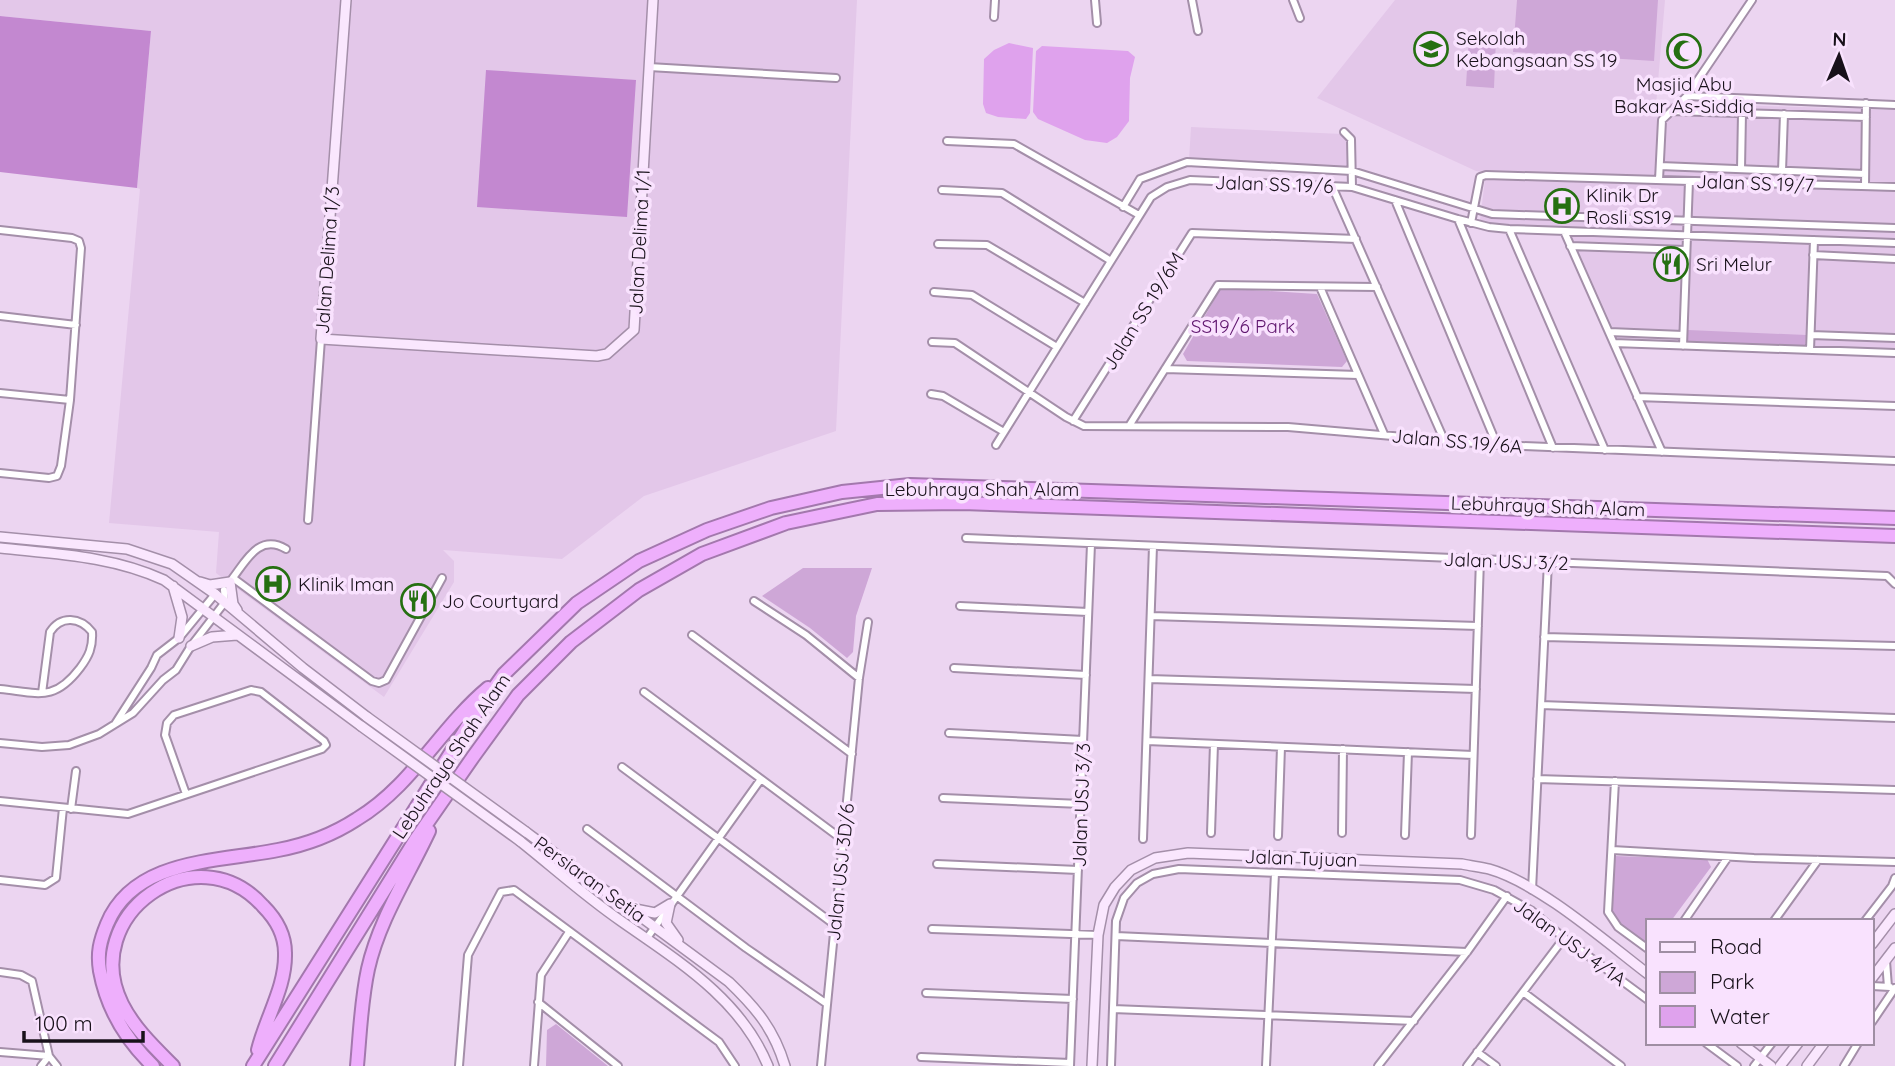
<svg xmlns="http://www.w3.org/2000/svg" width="1895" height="1066" font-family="Quicksand,sans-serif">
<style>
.built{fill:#e3c7e9}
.green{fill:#cea7d7}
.forest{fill:#c388d0}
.water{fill:#dfa2ed}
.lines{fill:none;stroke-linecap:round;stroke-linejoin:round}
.street-casing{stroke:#a48fa9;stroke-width:10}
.secondary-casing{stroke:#a48fa9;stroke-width:12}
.highway-casing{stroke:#a378ad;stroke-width:16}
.street{stroke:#fff;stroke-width:6}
.secondary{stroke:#fae7fe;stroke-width:9}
.highway{stroke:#eeaffc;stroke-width:12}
.secondary-bridge-casing{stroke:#a48fa9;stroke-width:12;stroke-linecap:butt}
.secondary-bridge{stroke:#fae7fe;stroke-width:9}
.labels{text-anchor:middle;stroke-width:7;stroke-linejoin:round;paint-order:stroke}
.poi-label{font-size:19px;fill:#18111a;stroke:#f9e2fe;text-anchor:start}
.street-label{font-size:19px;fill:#18111a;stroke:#f9e2fe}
.park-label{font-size:19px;fill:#5f156e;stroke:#f9e2fe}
</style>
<rect width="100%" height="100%" fill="#ecd5f1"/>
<path class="built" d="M0,0H857L836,431L644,496L562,559L443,550L454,561V582L384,697L216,573L219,532L109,523L140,189L137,188L151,31L0,16Z
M1395,0H1665L1655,117L1671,103L1895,110V350L1619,342L1568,228L1494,225L1480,220L1486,172L1476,171L1317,98Z
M1191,127L1342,134L1348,141L1349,168L1189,160Z"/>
<path class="green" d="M1517,0H1658L1654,61L1513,52Z
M1469,36L1496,37L1494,88L1466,86Z
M1221,288L1317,294L1347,361L1342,367L1187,361L1183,354Z
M1688,330L1806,335L1805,346L1688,341Z
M803,568H872L856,616L853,652L847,658L810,628L762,596Z
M1615,856L1707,859L1711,867L1671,921H1648V945L1622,925L1612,911Z
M556,1024L608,1066H546L547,1030Z"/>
<path class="forest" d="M0,16L151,31L137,188L0,172Z
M486,70L636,80L627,217L477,207Z"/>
<path class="water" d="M1009,43L1033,48L1030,113L1026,119L998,117L986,113L983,104L984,59L994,50Z
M1042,46L1128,51L1135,57L1130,78L1129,121L1117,137L1107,143L1085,140L1038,119L1033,112L1036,51Z"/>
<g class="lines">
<g class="street-casing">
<path id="street" d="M1095,0L1097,23
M1192,0L1198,31
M1293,0L1300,18
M994,17L995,0
M649,67L836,78
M1687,96L1895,105
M1671,111L1866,117
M1344,132L1351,139L1352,187
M947,141L1014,144L1139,215
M1660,166L1865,174
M1741,169L1742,113
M1782,171L1784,114
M1659,180L1662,120L1687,96L1752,0
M1332,186L1445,442
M1865,186L1866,103
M942,190L1002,193L1111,261
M1395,200L1497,445
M1123,207L1140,179L1187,162L1352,171L1492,214L1895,228
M1458,219L1553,448
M1471,223L1480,177L1486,175L1895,187
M1509,229L1605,450
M0,230L72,238L79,241L81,248L70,400L61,466L57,476L49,478L0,473
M1564,231L1662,452
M938,244L987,245L1085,303
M1570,246L1686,250
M1813,255L1895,259
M1320,287L1384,434
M934,292L972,295L1057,347
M0,316L76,325
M1609,332L1683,335
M1811,335L1895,338
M932,342L955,343L1066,417L1084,426L1288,427L1497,445L1895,461
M1614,343L1895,353
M1683,346L1689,181
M1810,350L1814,240
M1165,369L1358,375
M0,393L70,400
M931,394L943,396L1004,432
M1637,397L1895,406
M1073,421L1192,233L1356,239
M1129,426L1218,285L1377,287
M996,445L1151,197L1167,187L1190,180L1352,187L1458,219L1489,227L1509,229L1895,243
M308,520L321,339
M966,538L1887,576L1895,584
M233,578L372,681L379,683L386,680L442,578
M232,579C246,561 259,533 286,549
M754,601L806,635L859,678
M960,606L1088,612
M1151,616L1478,626
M692,635L852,754
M1544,637L1895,646
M954,668L1086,675
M1149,679L1476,689
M0,689C39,693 54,702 80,668C89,656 93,647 92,632C80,617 61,615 50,632L42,693
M644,692L843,840
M1541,705L1895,718
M115,724L151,668L157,655L179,638L216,593
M949,733L1083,740
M1147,741L1473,755
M0,743L42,747L69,745L99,734L133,713L163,680L176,670L191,646L225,602L224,590
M622,767L835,925
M1537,779L1895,790
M1615,781L1608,912L1618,927L1648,949
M943,798L1081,804
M0,801L128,814L322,749L326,745L324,741L261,692L251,690L174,715L167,723L165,735L186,794
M71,809L76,771
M587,829L746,948L827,1004
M1211,833L1214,744
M1342,833L1343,749
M1405,835L1408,752
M1471,835L1480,559
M1278,836L1281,747
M1143,839L1153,546
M1612,850L1754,858L1895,862
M937,864L1078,870
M0,880L45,885L56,878L63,808
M1532,890L1548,562
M1684,921L1728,857
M1774,921L1818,860
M1865,921L1892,886L1895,878
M932,929L1098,935
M1116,936L1467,952
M647,938L761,779
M1886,961L1888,987
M0,972L21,975L32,981L49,1056L57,1066
M1872,986L1890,987
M1523,992L1621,1066
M926,993L1073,999
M538,1002L618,1066
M1113,1009L1414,1021
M1872,1022L1895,988
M1706,1043L1737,1066
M0,1052L49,1056
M1477,1052L1496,1066
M921,1057L1070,1063
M41,1066L49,1056
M459,1066L468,955L501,892L514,890L719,1042L735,1066
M534,1066L541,975L569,932
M821,1066L859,678L868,622
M1070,1066L1091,544
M1111,1066L1116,921L1124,898L1137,883L1153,874L1179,869L1460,880L1494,890L1532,911L1564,938L1648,1000
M1266,1066L1275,873
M1378,1066L1467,952L1507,896
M1467,1066L1564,938
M1754,1066L1772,1043
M1844,1066L1858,1043"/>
</g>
<g class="secondary-casing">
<path id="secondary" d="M346,0L321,339L597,356L607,354L634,330L653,0
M0,537L127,549L172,564L215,594L303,668L367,717
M0,548C56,554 112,556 164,580L361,726
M200,582L210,585L230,582L233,604L237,610
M173,586L182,617L179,638
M191,646L212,637L237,635
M526,832L729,982C756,1008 774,1029 785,1066
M520,841C554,868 586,897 621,921C678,961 741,999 768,1066
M670,904L666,923L678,940
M635,909L655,913L670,904
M1872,944L1895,914
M1872,978L1895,948
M1741,1043L1771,1066
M1092,1066L1098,935L1104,905L1115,887L1131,870L1155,858L1188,853L1462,864C1471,866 1481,867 1489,869C1539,883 1606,942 1648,974
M1780,1066L1798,1043
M1807,1066L1824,1043"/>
</g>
<g class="highway-casing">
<path id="highway" d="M153,1066C125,1039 107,1009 100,971C97,953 100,941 107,924C134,858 219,862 278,850C305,845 334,834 357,819C412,786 440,728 488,688
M173,1066C154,1047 134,1028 122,1004C78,915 196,831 263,906C276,919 285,934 285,953C286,987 266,1017 258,1050
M253,1066L474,716L504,674L577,603L639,561L707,530L771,508L842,492L910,485L1895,518
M275,1066L416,839L473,757L518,695L571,642L639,590L702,554L786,523L877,504L963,503L1895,536
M357,1066C360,1034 361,1001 368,969C379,920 408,876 429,831"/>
</g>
<use href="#street" class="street"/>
<use href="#secondary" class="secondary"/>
<use href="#highway" class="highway"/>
<g class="secondary-bridge-casing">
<path id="secondary-bridge" d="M367,717L526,832
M361,726L520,841"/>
</g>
<use href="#secondary-bridge" class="secondary-bridge"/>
</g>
<defs>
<g id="school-ring" transform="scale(1.75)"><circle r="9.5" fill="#f9e2fe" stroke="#267012" stroke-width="1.5"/><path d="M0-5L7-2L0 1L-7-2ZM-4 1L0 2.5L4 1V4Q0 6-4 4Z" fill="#267012"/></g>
<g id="mosque-ring" transform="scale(1.75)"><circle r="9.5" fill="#f9e2fe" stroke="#267012" stroke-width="1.5"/><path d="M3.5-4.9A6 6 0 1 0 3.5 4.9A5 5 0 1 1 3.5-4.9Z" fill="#267012"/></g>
<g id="hospital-ring" transform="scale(1.75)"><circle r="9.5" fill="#f9e2fe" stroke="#267012" stroke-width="1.5"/><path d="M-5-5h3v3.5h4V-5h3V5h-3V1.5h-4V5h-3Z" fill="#267012"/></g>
<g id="restaurant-ring" transform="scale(1.75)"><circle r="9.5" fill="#f9e2fe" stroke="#267012" stroke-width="1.5"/><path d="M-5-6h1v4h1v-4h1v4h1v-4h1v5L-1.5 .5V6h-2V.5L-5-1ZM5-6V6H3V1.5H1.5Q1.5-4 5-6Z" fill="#267012"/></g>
</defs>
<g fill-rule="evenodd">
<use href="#school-ring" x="1431" y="49"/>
<use href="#mosque-ring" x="1684" y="51"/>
<use href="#hospital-ring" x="1562" y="206"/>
<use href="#restaurant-ring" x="1671" y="264"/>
<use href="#hospital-ring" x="273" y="584"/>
<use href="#restaurant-ring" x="418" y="601"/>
</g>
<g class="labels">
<g class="poi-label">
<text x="1456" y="45">Sekolah<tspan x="1456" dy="22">Kebangsaan SS 19</tspan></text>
<text x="1684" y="91" text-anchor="middle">Masjid Abu<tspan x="1684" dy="22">Bakar As-Siddiq</tspan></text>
<text x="1586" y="202">Klinik Dr<tspan x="1586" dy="22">Rosli SS19</tspan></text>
<text x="1696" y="271">Sri Melur</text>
<text x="298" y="591">Klinik Iman</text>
<text x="442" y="608">Jo Courtyard</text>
</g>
<g class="street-label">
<text transform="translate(1755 183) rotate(2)" y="7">Jalan SS 19/7</text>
<text transform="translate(1274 184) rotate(2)" y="7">Jalan SS 19/6</text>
<text transform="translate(639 242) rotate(-87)" y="7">Jalan Delima 1/1</text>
<text transform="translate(327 260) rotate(-86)" y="7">Jalan Delima 1/3</text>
<text transform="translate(1143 311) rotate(-58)" y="7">Jalan SS 19/6M</text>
<text transform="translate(1457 441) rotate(5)" y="7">Jalan SS 19/6A</text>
<text x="982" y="496">Lebuhraya Shah Alam</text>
<text transform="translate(1548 506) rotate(2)" y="7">Lebuhraya Shah Alam</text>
<text transform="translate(1506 561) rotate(2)" y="7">Jalan USJ 3/2</text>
<text transform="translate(451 756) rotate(-56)" y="7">Lebuhraya Shah Alam</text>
<text transform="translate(1081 805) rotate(-88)" y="7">Jalan USJ 3/3</text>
<text transform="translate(1301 858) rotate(2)" y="7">Jalan Tujuan</text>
<text transform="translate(840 872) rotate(-84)" y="7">Jalan USJ 3D/6</text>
<text transform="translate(590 879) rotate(36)" y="7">Persiaran Setia</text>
<text transform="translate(1570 942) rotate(36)" y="7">Jalan USJ 4/1A</text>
</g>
<g class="park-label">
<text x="1243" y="333">SS19/6 Park</text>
</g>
</g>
<rect x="1646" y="919" width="228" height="126" fill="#f9e2fe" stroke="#9f8ea3" stroke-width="2"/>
<rect x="1660" y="942" width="35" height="10" fill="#fae7fe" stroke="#9f8ea3" stroke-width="2"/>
<text x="1710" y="954" font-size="21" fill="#18111a">Road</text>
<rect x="1660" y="972" width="35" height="21" fill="#cea7d7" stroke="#9f8ea3" stroke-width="2"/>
<text x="1710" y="989" font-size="21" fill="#18111a">Park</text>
<rect x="1660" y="1006" width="35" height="21" fill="#dfa2ed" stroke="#9f8ea3" stroke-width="2"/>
<text x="1710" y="1024" font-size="21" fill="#18111a">Water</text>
<g transform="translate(1839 56) rotate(2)" stroke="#f9e2fe" stroke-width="5" paint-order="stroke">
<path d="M0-5L12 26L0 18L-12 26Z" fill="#18111a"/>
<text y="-10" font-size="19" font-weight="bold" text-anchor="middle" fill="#18111a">N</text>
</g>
<path d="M24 1031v10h119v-10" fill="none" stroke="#18111a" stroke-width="3.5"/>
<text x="35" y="1031" font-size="21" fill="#18111a" stroke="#f9e2fe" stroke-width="5" paint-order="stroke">100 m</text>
</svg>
